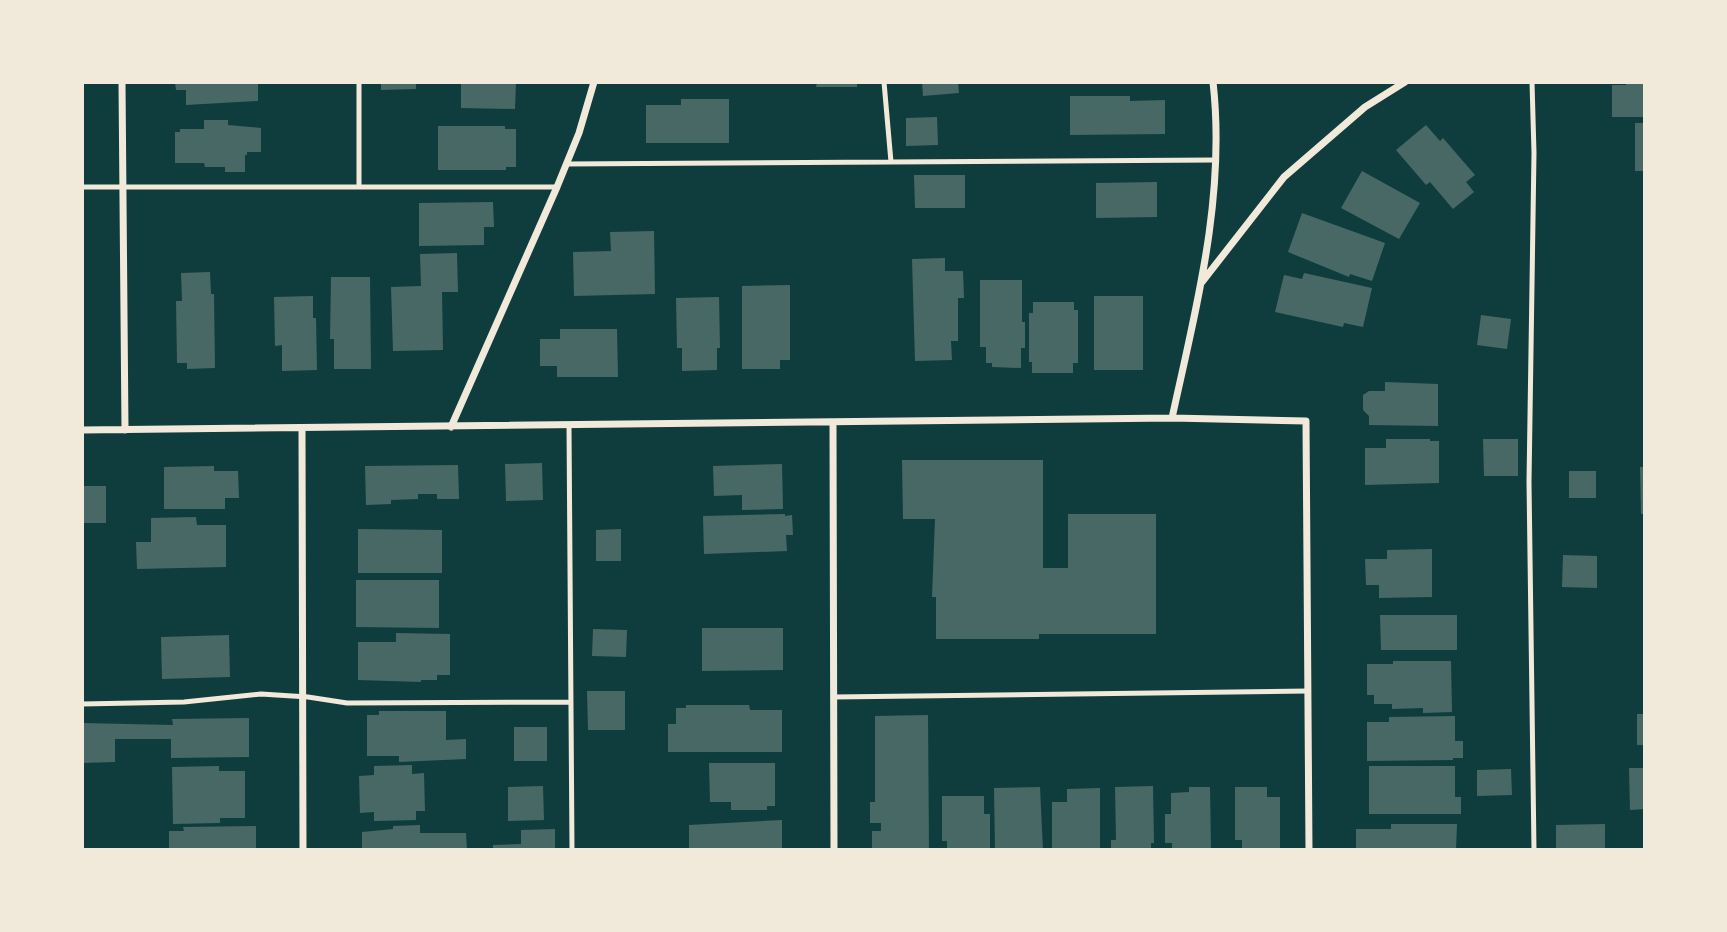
<svg xmlns="http://www.w3.org/2000/svg" width="1727" height="932" font-family="'PT Sans Narrow',sans-serif">
<style>
.building{fill:#486865}
.lines{fill:none;stroke-linecap:round;stroke-linejoin:round}
.service{stroke:#f1e9da;stroke-width:5}
.minor{stroke:#f1e9da;stroke-width:7}
</style>
<rect width="100%" height="100%" fill="#0f3d3e"/>
<path class="building" d="M175,82H258V101L186,105V90H176Z
M381,82H416V89L381,90Z
M461,82H516L515,109L461,108Z
M817,82H857V87H816Z
M922,82H958L959,93L923,96Z
M1626,82H1645V117H1612V85H1626Z
M1070,96H1130V101L1165,100V134L1070,135Z
M681,99H729V143H646V105H681Z
M937,117L938,145L906,146V118Z
M204,120H228V125L261,128V152H247V155H245V172H225V167H205L204,163H175V132H180V129H204Z
M1635,123H1645V171H1635Z
M1426,125L1440,141L1443,138L1475,175L1466,182L1474,192L1453,209L1430,182L1426,185L1396,150Z
M438,126H505V129H516V167H506V170H438Z
M1362,171L1420,203L1399,239L1341,208Z
M914,175H965V208H915Z
M1157,182V217L1096,218V183Z
M493,202L494,227H484V245L419,246V203Z
M1302,213L1385,243L1372,281L1350,274L1349,277L1288,252Z
M654,231L655,294L574,296L573,252L611,251L610,232Z
M457,253L458,292H442L443,350L393,351L391,287L421,286L420,254Z
M945,258V271H963L964,298H958V341H951L952,360L915,361L912,259Z
M210,272L211,294H214L215,368L187,369V363H177L176,301H182L181,273Z
M1304,273L1372,288L1363,327L1344,323L1343,327L1275,312L1284,275L1302,279Z
M331,277H370L371,369H334V339H330Z
M980,280H1022V322H1025V348H1021V368L992,367V363H986V347H980Z
M790,285V360H780V369H742V286Z
M313,296V318H316L317,370L282,371V345L275,346L274,297Z
M1094,296H1143V370H1094Z
M719,297L720,348H717V370L682,371V348H677L676,298Z
M1033,302H1074V310H1078V363H1073V373H1032V362H1029V313H1033Z
M1481,315L1511,319L1507,349L1477,345Z
M560,329H617L618,377H557V366H540V339H560Z
M1385,382L1438,384V426L1369,425V416L1363,410V395L1369,391H1385Z
M1386,439H1430V441H1439V483L1365,485V448H1386Z
M1483,439H1518V476H1484Z
M902,460H1043V568H1068V514H1156V634H1039V639H936V597H932L935,519H903Z
M542,463L543,500L506,501L505,464Z
M782,464L783,509L742,510V495L714,496L713,466Z
M458,465L459,499H437V494H418V499L391,500V504L366,505L365,466Z
M214,466V471H238L239,498H225V509H164V467Z
M1640,467H1645V514H1641Z
M1569,471H1596V498H1569Z
M82,486H106V523H82Z
M785,514V516L792,515L793,535H786L787,551L704,554L703,516Z
M196,517L197,525H226V567L137,569L136,542H151V518Z
M358,529L442,530V573H358Z
M621,529V561H596V530Z
M1432,549V597L1379,598V585H1366L1365,559H1387V550Z
M1563,555L1597,556V588L1562,587Z
M356,580H439V628L356,627Z
M1380,615H1457V650H1381Z
M702,628H783V670L702,671Z
M593,629L627,630L626,657L592,656Z
M396,633L450,634V675H437V680H421V682L358,680V642H396Z
M229,635L230,677L162,679L161,637Z
M1393,661H1451L1452,712L1423,713V708L1392,709V704H1374V695H1367V664H1393Z
M587,691H625V730H588Z
M686,705H749L750,710H782V752H668V724H676V708H686Z
M379,711H446V740L466,739V759L399,762V756H367V715H379Z
M1637,714H1645V745H1637Z
M928,715L929,850H872V831H881V823H870V802H875V716Z
M1455,716V741H1463V758H1453V760L1367,761V722H1389V717Z
M249,718V757L171,758V739H115V762L82,763V723L173,725L172,719Z
M514,727H547V761H514Z
M709,763H775V806H767V810H731V802H710Z
M412,765V774L424,773L425,811H416V820L374,821V812L360,813L359,776L374,775V766Z
M219,766V771H245V818H220V823L173,824L172,767Z
M1369,766H1455V797H1461V814H1369Z
M1629,768H1645V809L1630,810Z
M1511,769L1512,795L1477,796V770Z
M543,786L544,820L508,821V787Z
M1153,786L1154,843H1151V850H1111V840H1116L1115,787Z
M1040,787L1043,850H995L994,788Z
M1189,787H1210L1211,850H1172V843H1165V814H1171V793L1189,792Z
M1235,787H1267V797H1280V850H1242V840H1235Z
M1100,788V850H1052V802H1067V789Z
M942,796H984V814H990V850H947V841H942Z
M782,820V850H689V825Z
M1391,824H1457L1456,850H1356V829H1391Z
M1605,824V850H1556V825Z
M420,825V833H466L467,850H362V832L393,829V826Z
M256,826V850H169V831H184L183,827Z
M555,829V850H493V845L521,844V830Z"/>
<g class="lines">
<path class="service" d="M884,82L891,162
M1532,82L1534,153L1529,482L1534,850
M566,164L1215,160
M82,187H557
M359,187V82
M569,425L572,850
M834,697L1308,691
M82,704L184,702L261,694L308,697L347,703L571,702"/>
<path class="minor" d="M122,82L125,430
M1202,282L1284,177L1365,107L1405,82
M1172,418C1196,308 1226,196 1213,82
M833,422L834,850
M451,427L557,187L579,133L594,82
M302,428L303,850
M82,430L1172,418L1306,421L1309,850"/>
</g>
<rect width="1727" height="932" fill="none" stroke="#f1e9da" stroke-width="168"/>
</svg>
